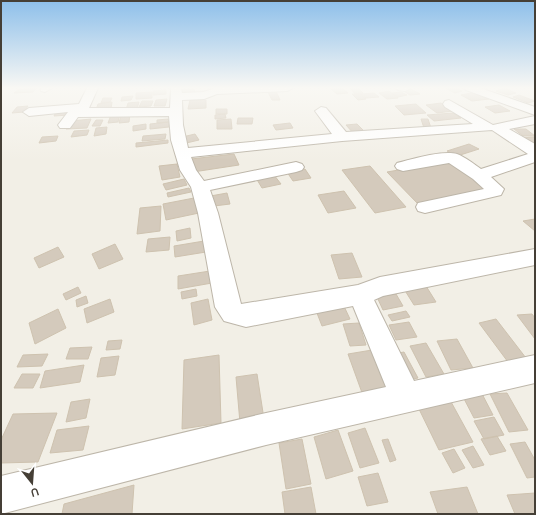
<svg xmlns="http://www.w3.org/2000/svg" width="536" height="515" font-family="Cabin,sans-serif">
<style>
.building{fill:#d4cabc;stroke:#cec2af}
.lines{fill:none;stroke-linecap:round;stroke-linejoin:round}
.minor-casing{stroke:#bdb6a9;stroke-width:2}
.minor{fill:#fff;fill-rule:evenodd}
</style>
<rect width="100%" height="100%" fill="#f2efe6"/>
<path class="building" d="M36,88L33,92L14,93L18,90Z
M342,88L348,93L337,94L331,89Z
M350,88H358L363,93L355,94Z
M445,88H455L462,91L455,93Z
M504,88L516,93L508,95L496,91Z
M194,89L195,94L177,95V90Z
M411,89L420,94L410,95L402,90Z
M166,90V94L153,95V91Z
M276,91L280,100H272L268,92Z
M389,91L398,98L387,99L379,93Z
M152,92V98L136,99V93Z
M401,92L407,95L398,97L392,93Z
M477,92L489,99L472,101L461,95Z
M374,93L379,97L366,98L361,94Z
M352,94H360L366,99L358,100Z
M519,95L535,101L528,103L513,97Z
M133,96L131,100L121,101L122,97Z
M103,98H112L110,102L101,103Z
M167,99L165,106H154L156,100Z
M190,100H206V108L188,109Z
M142,101H153L151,106L139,107Z
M112,102L111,109L96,110L98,104Z
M139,102L137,109L126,110L128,103Z
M441,103L453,111L437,113L426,105Z
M416,104L426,113L404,115L395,106Z
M499,105L510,111L495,113L485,107Z
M28,106L24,112L12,113L17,107Z
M71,109L69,115L54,116L57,110Z
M216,109H227V114H216Z
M453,113L461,118L434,121L427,115Z
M120,114L118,122L108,123L111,115Z
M130,114L129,122L119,123L121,115Z
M225,114L226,118L215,119V115Z
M238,118H253L252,124H237Z
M91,119L87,128L66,129L71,121Z
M168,119L169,122L157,123V120Z
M231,119L232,129H217V120Z
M421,119H428L431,128H424Z
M96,120H103L100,126H92Z
M169,122V127L150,129V124Z
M290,123L293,128L276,130L273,125Z
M146,124V129L133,131V126Z
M357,124L365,132L354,134L346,125Z
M107,127L106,134L94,136L96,128Z
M514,129H526L535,136H523Z
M89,130L87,135L71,137L74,131Z
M166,134L165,139L142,141L143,136Z
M195,134L199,140L182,144L178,138Z
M58,136L56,141L39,143L42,137Z
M535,137V148L520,138Z
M168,140V143L136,147V143Z
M469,144L479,149L457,156L447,151Z
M234,154L239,165L193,172L191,159Z
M450,161L489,191L419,205L387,172Z
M177,164L180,177L162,180L159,166Z
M370,166L406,207L375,213L342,170Z
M305,169L311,178L293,181L287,172Z
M274,175L281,184L262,188L256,178Z
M184,179L187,185L166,190L163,184Z
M189,188L191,192L168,197L167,193Z
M344,191L356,208L328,213L318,195Z
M227,193L230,204L206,207L205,197Z
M194,198L199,213L166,220L163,204Z
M161,206L160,231L137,234L140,208Z
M535,219V231L523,221Z
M190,228L191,238L177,241L176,231Z
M170,237L169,250L146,252L148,239Z
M204,241L206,252L175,257L174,246Z
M115,244L123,259L99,269L92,254Z
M58,247L64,257L39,268L34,258Z
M352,253L362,277L339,279L331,255Z
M210,271L212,283L178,289V276Z
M426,286L436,302L414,305L404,289Z
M78,287L81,293L66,300L63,294Z
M196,289L197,296L182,299L181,292Z
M396,294L403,306L383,310L377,297Z
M86,296L88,303L77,307L76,300Z
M110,299L114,312L87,323L84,309Z
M208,299L212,320L194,325L191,303Z
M342,302L350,319L322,326L315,308Z
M58,309L66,328L35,344L29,323Z
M406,311L410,317L392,321L388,315Z
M532,314L535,318V339L517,315Z
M496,319L526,358L508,362L479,323Z
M409,322L417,337L396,340L389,325Z
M359,323L366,345L350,346L343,324Z
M457,339L473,368L451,370L437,341Z
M122,340L120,349L106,350L108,341Z
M426,343L444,374L426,377L410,346Z
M92,347L88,359H66L70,348Z
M372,350L391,396L365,401L348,354Z
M404,352L418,378L401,382L388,355Z
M48,354L42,366L17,367L23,355Z
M219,355L221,423L182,429L184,360Z
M119,356L115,375L97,377L101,358Z
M84,365L80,382L40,388L45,371Z
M22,374H40L33,388H14Z
M257,374L264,419L240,423L236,377Z
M480,390L493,415L474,418L461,393Z
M507,393L528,430L509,432L490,394Z
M90,399L86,418L66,422L71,402Z
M450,400L473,442L439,450L418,407Z
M57,413L38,462L1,463V440L13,414Z
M494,417L504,435L484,439L474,421Z
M89,426L83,450L50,453L57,430Z
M365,428L379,463L360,468L348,433Z
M338,430L353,471L326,479L314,437Z
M497,436L506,451L490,455L481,439Z
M302,439L311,484L286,489L279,443Z
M388,439L396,460L390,462L382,440Z
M525,442L535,460V477L527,478L510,444Z
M473,446L484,465L473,468L462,450Z
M454,449L465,468L453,473L442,453Z
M378,473L388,502L367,506L358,477Z
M134,485L132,514H62L64,504Z
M311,487L316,514H285L282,492Z
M467,487L478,514H438L430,492Z
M535,493V514H515L507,495Z"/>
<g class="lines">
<g class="minor-casing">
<path id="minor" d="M40,88H52L45,92L41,91Z
M87,88H98L89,108H170L171,88H181L182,93L203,92L216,88H293L287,91L217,94L204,99L182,100L183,125L188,148L332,134L315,111L321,107L326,108L346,132L473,124L445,107L443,104L445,101L449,100L493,125L535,116V124L509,129L535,144V162L491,177L504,189L501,195L425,213L418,211L416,207L418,203L484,189L473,179L449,163L403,171L397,169L395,166L397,163C412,159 443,150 457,154C465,157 474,164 481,169L528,154L492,130L342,141L191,157L196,170L204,181L296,162L302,164L304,167L302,170L296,172L210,190L218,213L241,304L358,285L380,277L535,249V265L383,296L374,300L414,381L535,355V383L266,445L1,514V476L266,413L386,387L353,306L246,327L224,321L215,307L198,213L191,187L180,170L171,140L169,116L78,117L70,128H60L58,125L68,112L29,116L23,112L29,108L79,104Z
M396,88H411L405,91L398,90Z
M464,88H480L535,107V115L466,90Z"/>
</g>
<use href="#minor" class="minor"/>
</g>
<linearGradient id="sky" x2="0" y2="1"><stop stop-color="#8dbfea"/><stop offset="0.55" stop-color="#f9f8f4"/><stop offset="1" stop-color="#f9f8f4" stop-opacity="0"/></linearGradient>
<rect width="536" height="160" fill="url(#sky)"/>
<rect width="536" height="515" fill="none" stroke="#453f36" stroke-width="4"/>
<g transform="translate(32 483) rotate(163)" stroke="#ffffff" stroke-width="3" paint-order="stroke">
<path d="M0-3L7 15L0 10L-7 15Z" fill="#453f36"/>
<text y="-6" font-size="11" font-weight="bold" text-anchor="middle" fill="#453f36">U</text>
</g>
</svg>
